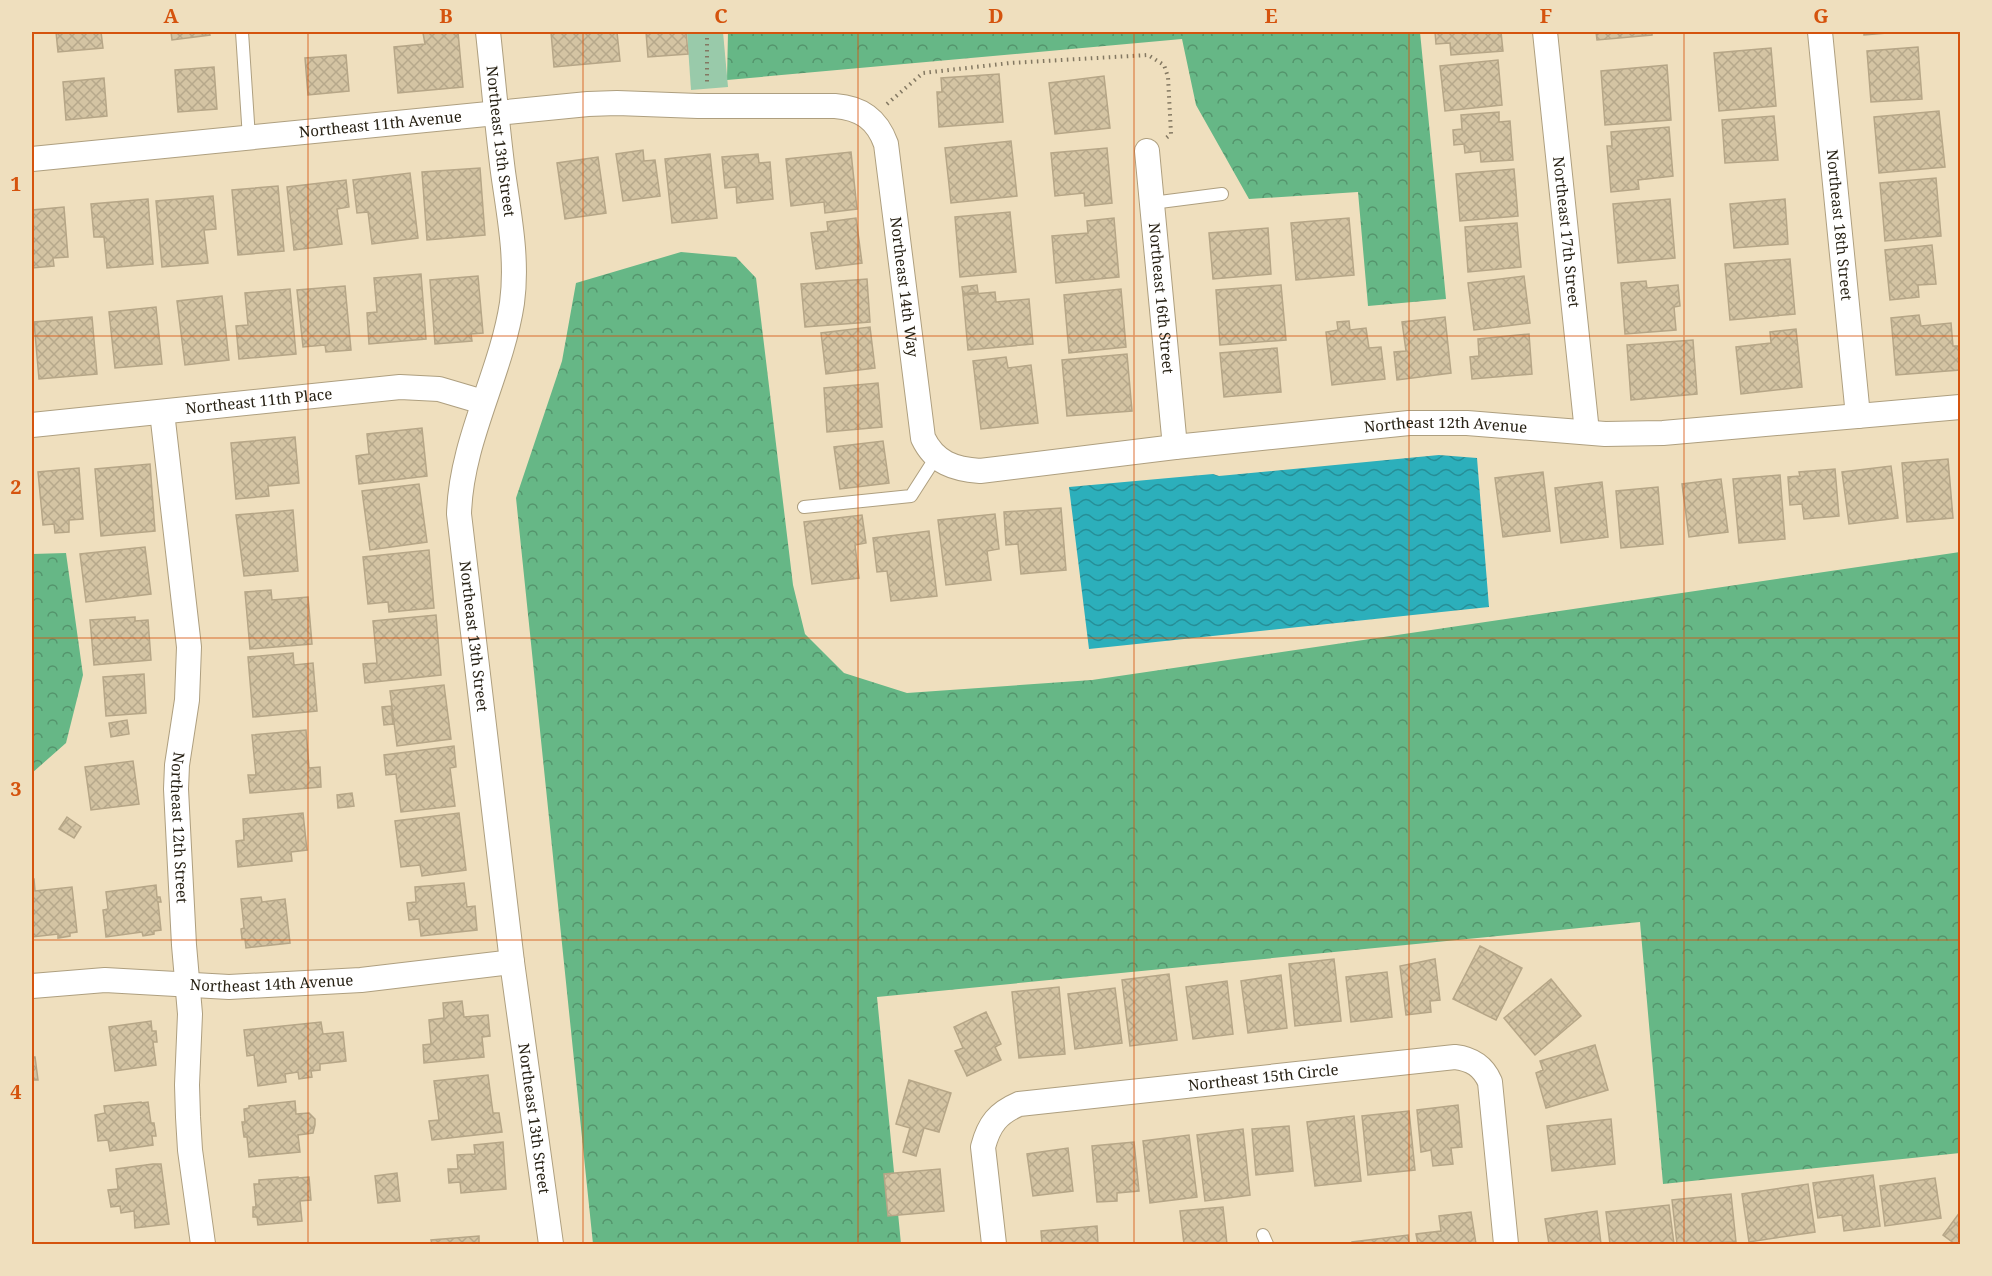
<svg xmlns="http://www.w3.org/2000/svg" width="1992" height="1276" font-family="'Noto Serif',serif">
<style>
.forest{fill:url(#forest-crowns)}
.green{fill:#99caaa}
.water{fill:url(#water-waves)}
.building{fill:url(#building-cross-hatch);stroke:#b6a687;stroke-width:1.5}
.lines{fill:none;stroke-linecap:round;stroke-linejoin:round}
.lane-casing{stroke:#ae9f7f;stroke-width:14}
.street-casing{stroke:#ae9f7f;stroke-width:26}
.path{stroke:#837862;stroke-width:4;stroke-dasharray:1.5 4.5;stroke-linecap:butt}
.lane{stroke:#fff;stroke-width:12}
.street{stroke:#fff;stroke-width:24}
.grid{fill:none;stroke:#d5530d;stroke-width:1.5;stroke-opacity:0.55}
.labels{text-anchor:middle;stroke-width:4.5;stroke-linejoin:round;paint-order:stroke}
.street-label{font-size:15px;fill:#272114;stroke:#efdfbe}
.neatline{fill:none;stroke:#d5530d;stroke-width:2}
.grid-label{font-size:20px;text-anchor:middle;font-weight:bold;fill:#d5530d}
</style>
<defs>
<pattern id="forest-crowns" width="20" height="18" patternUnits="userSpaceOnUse" patternTransform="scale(1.5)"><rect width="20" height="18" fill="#66b786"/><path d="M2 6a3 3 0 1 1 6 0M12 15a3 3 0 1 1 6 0" fill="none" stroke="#54946c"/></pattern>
<pattern id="water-waves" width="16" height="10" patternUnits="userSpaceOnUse" patternTransform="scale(1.5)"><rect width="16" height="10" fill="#2cafbb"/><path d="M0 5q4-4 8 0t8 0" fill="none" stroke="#268e97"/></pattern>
<pattern id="building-cross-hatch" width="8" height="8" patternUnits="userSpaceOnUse" patternTransform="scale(1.5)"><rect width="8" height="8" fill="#d4c4a3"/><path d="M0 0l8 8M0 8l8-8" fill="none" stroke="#b6a88b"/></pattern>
</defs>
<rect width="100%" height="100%" fill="#efdfbe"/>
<path class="forest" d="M728,32H1420L1446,299L1368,306L1358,192L1249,199L1196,105L1182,39L727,80Z
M681,252L736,257L756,278L793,585L805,634L844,673L907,693L1092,680L1960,552V1153L1663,1184L1640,922L877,997L901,1244H593L516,498L562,361L576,283Z
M66,553L83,675L66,743L32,773V554Z"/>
<path class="green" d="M687,32H723L728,87L691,90Z"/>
<path class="water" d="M1439,455L1477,458L1489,607L1089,649L1069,487L1213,474L1219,476Z"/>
<path class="building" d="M56,32H101L103,48L58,52Z
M171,32H209L210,35L172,40Z
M458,32L463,87L398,93L394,47L425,44L423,33Z
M551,32H617L620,61L554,67Z
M646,32H686L688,54L648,57Z
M1435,32H1501L1503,51L1451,55L1450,43L1436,44Z
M1596,32H1652V35L1597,40Z
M1864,32H1899L1864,35Z
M1918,47L1922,99L1871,102L1867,51Z
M1771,48L1776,106L1719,111L1714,53Z
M346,55L349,91L308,95L305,58Z
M1498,60L1502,105L1445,111L1440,66Z
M1667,65L1671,120L1605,125L1601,71Z
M214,67L217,109L178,112L175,70Z
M999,74L1003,122L939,127L937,92H942L941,78Z
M1104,76L1110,128L1055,134L1049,83Z
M104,78L107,116L66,120L63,82Z
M1939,111L1945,167L1879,173L1874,117Z
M1499,112V122L1510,121L1513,160L1481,162L1480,151L1465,153L1464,144L1454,145L1453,130L1462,129L1461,115Z
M1774,116L1778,160L1725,163L1722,120Z
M1669,127L1673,176L1638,180L1639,189L1611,192L1607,146H1612L1611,132Z
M1011,141L1017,196L951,203L945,148Z
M1107,148L1112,203L1085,206L1084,193L1055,196L1051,153Z
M643,150L644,161L655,160L660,196L623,201L616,154Z
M851,152L857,209L825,213L824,202L791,206L786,159Z
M710,154L717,218L672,223L665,159Z
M758,154L759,163L770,162L773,199L737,203L736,187L725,188L722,157Z
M598,157L606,213L565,219L557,163Z
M480,168L485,235L427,240L422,172Z
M1514,169L1518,216L1460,221L1456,174Z
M410,173L418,238L372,244L368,212L357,213L353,180Z
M1936,178L1941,236L1885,241L1880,183Z
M346,180L349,207L337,209L342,244L294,250L287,187Z
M278,186L284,251L238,255L232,190Z
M213,196L216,229L204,230L208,263L162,267L156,201Z
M148,199L153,264L107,268L104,237H94L91,204Z
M1670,199L1675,258L1618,263L1613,204Z
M1785,199L1788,244L1734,248L1730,204Z
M64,207L68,257L53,258L54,266L32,268V210Z
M1010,212L1016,272L960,277L955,217Z
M856,218L862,263L816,269L811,233L828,231L827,222Z
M1114,218L1119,277L1056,283L1052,236L1088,233L1087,221Z
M1349,218L1354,275L1296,280L1291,223Z
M1517,223L1521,267L1468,272L1465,227Z
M1268,228L1271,274L1213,279L1209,233Z
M1932,245L1936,284L1918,285L1919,297L1890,300L1885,250Z
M1790,259L1795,314L1730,320L1725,264Z
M421,274L426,339L369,344L367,313L377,312L374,278Z
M478,276L483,333L471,334L472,341L435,344L430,280Z
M1524,276L1530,323L1474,330L1468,283Z
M867,279L870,322L805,327L801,284Z
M1646,281L1647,288L1678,285L1680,306L1674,307L1676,330L1625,334L1621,283Z
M977,285L978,292L963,294L962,287Z
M1281,285L1286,340L1220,345L1216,290Z
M345,286L351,350L326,352L325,345L303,347L297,290Z
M290,289L296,354L239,359L236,326L248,325L245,293Z
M1121,289L1126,347L1069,353L1064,295Z
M995,292L996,302L1029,299L1033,344L968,350L963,295Z
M222,296L229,360L185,365L177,301Z
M156,307L162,364L115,368L109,312Z
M1919,315L1921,326L1951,323L1953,346H1960V370L1896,375L1891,318Z
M92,317L97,374L39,379L34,322Z
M1445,317L1451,373L1397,380L1394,352L1406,351L1402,322Z
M1349,321L1350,330L1366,328L1369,348L1381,347L1385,379L1332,385L1326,332L1338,330L1337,322Z
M870,327L875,368L826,374L821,333Z
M1796,329L1802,387L1741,394L1736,347L1771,343L1770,332Z
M1529,334L1532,374L1472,379L1470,357L1479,356L1478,339Z
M1693,340L1697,394L1631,400L1627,345Z
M1277,348L1281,392L1224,397L1220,353Z
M1127,354L1132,411L1067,416L1062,360Z
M1006,357L1008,368L1031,365L1038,423L981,429L973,361Z
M878,383L882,427L827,432L824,388Z
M422,428L427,476L359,484L356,456L369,454L367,434Z
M295,437L299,483L268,486L269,496L236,499L231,443Z
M883,441L889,483L840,489L834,447Z
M1948,459L1953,518L1907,522L1902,463Z
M150,464L155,531L101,536L95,469Z
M1891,466L1898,518L1849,524L1842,472Z
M79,468L83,519L69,520V532L55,533L54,524L43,525L38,472Z
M1835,469L1839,516L1804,519L1802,504L1790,505L1788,477L1800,476L1799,472Z
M1543,472L1550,531L1503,537L1495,478Z
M1780,475L1785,539L1739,543L1733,479Z
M1721,479L1728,532L1689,537L1682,484Z
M1602,482L1608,537L1561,543L1555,488Z
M419,484L427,542L370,550L362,491Z
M1658,487L1663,544L1621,548L1616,491Z
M1061,508L1066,570L1021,574L1018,544L1006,545L1004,512Z
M293,510L298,571L244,576L236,515Z
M995,514L999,549L987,551L991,580L946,585L938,520Z
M862,515L866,543L855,545L859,578L812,584L804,522Z
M929,531L937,596L891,601L887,571L877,572L873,538Z
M145,547L151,594L86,602L80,554Z
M429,550L434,608L389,612L388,602L368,604L363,557Z
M271,590L272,600L308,597L312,644L250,649L245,592Z
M436,615L441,675L365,683L363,664L377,663L373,621Z
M135,617V621L148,620L151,660L94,665L90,620Z
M293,653L294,665L313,663L317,711L253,717L248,657Z
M144,674L146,713L106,716L103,677Z
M444,685L451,739L397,746L390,691Z
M391,706L393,724L384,725L382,707Z
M127,720L129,734L111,737L109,723Z
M306,730L309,768L320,767L321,787L250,793L248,775H256L252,735Z
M454,746L456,767L450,768L455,806L401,812L396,774L386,775L384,755Z
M133,761L139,804L91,810L85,767Z
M352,793L354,806L338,808L337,795Z
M303,813L307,850L291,852L292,861L238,867L236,841L244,840L243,819Z
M459,813L466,870L422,876L420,865L401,867L395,821Z
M67,817L81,827L74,838L59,829Z
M32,879H34L35,891L72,887L77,932L70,933V936L58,938V934L32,937Z
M464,883L467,907L475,906L477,930L421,936L419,919L409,920L407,903L416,902L415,887Z
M156,885L157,897H160L161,902H158L161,930L154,931V934L143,936L142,932L106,937L103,910L108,909L106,892Z
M261,897L262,902L285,899L290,943L246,948L245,939H242L241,929L244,928L241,899Z
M1480,946L1522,968L1496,1020L1453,999Z
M1334,959L1341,1021L1295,1026L1289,964Z
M1435,959L1440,1000L1430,1001L1431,1012L1406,1015L1400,966Z
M1387,972L1392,1017L1351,1022L1346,977Z
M1169,974L1177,1040L1130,1046L1122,980Z
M1281,975L1287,1028L1248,1033L1241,981Z
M1551,979L1581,1016L1535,1055L1504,1018Z
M1227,981L1233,1034L1193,1039L1186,987Z
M1059,987L1065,1054L1019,1058L1012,992Z
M1115,988L1122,1043L1075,1049L1068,994Z
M462,1001L464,1017L488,1015L490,1036L482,1037L484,1057L424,1063L423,1045L431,1044L429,1020L444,1018L443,1003Z
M986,1012L1001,1044L995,1047L1001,1060L967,1076L955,1051L963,1048L954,1027Z
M151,1021L152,1031H156L157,1042H153L156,1065L115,1071L109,1027Z
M321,1022L323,1034L343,1032L346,1061L320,1064V1070L311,1071L312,1077L299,1079L298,1072L285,1074L286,1082L258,1086L254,1055L247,1056L244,1030Z
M1595,1045L1608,1090L1546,1108L1536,1073L1543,1070L1540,1061Z
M32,1057H35L38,1080H32Z
M488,1075L493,1113H499L502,1132L432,1140L429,1121L439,1120L434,1081Z
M909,1080L951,1093L939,1132L924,1128L916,1156L903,1152L910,1128L896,1124Z
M295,1101L296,1114L309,1113L315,1119V1125L313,1133L298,1135L300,1152L249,1157L247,1137H244L242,1122H245L244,1109L249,1108V1106Z
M141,1102V1103L148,1102L151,1123H154L156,1136H152L153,1145L110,1151L108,1140L98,1141L95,1115L105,1113L104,1106Z
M1458,1105L1462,1147L1451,1148L1453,1164L1433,1166L1431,1150L1421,1152L1417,1110Z
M1409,1111L1415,1170L1368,1175L1362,1116Z
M1354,1116L1361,1181L1315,1186L1307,1122Z
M1611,1119L1615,1164L1552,1171L1547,1126Z
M1289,1126L1293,1171L1256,1175L1252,1129Z
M1243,1129L1250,1195L1205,1201L1197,1135Z
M1189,1135L1197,1197L1150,1203L1143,1141Z
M503,1142L506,1189L461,1193L460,1182L449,1183L448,1169H458L457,1155L475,1154L474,1145Z
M1134,1142L1139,1191L1117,1193V1201L1097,1202L1092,1146Z
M1068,1148L1073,1191L1033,1196L1027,1154Z
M153,1164H161L169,1224L135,1228L134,1211L121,1213L120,1206L111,1207L108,1190L118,1189L116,1169Z
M940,1169L944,1211L888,1216L884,1174Z
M397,1173L400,1201L378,1203L375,1176Z
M1873,1175L1880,1226L1844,1231L1842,1215L1818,1218L1813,1183Z
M298,1177V1178L309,1177L311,1200L300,1201L302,1221L258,1225L257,1217H253V1207H256L254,1184H259V1180Z
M1935,1178L1941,1218L1885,1226L1880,1186Z
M1808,1184L1815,1232L1749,1242L1742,1194Z
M1731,1194L1736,1242L1677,1244L1672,1200Z
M1669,1205L1674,1244H1610L1606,1212Z
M1223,1207L1227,1244H1184L1180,1211Z
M1597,1211L1601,1244H1549L1545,1219Z
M1471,1212L1476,1244H1418L1416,1234L1441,1231L1439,1216Z
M1960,1212V1244H1955L1943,1235Z
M1097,1226L1098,1244H1042L1041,1231Z
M1408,1235L1409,1244H1352V1242Z
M479,1236V1244H432L431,1240Z"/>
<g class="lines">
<g class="lane-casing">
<path id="lane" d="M242,32L249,138
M1152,203L1222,194
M804,507L911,496L936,457
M1263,1235L1267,1244"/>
</g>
<g class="street-casing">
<g id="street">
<path id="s1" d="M488,32C493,78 497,125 503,172C509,215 518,259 512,303C501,375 461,440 459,514L512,962L551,1244"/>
<path id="s2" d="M1545,32L1587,432"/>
<path id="s3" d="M1820,32L1858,416"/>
<path id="s4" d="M1147,151L1175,447"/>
<path id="s5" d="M32,159L588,104L617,103L698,106H835C861,108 877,119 886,144L923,438C935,463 954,469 980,471L1175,447L1409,423H1467L1605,434L1663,433L1960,407"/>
<path id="s6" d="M162,412L189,647L187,700L177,765L176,789L184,945L190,1014L187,1085L188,1117L190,1150L203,1244"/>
<path id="s7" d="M32,425L400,387L439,389L483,402"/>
<path id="s8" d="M32,986L105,980L229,987L361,980L512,962"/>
<path id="s9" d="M994,1244L983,1147C989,1124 998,1113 1019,1104L1455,1057C1472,1059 1483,1066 1490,1082L1506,1244"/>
</g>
</g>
<path class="path" d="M707,32V85
M887,104L923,73L1010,63L1148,55L1164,65L1168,77L1171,134L1165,139"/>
<use href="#lane" class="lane"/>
<use href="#street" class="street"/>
</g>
<path class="grid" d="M308,32V1244M583,32V1244M858,32V1244M1134,32V1244M1409,32V1244M1684,32V1244M32,336H1960M32,638H1960M32,940H1960"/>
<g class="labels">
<g class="street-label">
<text dy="5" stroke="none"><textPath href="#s5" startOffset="350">Northeast 11th Avenue</textPath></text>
<text dy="5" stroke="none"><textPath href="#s1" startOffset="110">Northeast 13th Street</textPath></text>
<text dy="5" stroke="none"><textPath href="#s3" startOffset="194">Northeast 18th Street</textPath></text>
<text dy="5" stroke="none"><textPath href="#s2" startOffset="201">Northeast 17th Street</textPath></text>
<text dy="5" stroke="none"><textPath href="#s5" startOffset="1018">Northeast 14th Way</textPath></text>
<text dy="5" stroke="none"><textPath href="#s4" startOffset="148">Northeast 16th Street</textPath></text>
<text dy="5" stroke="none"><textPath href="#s7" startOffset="228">Northeast 11th Place</textPath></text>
<text dy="5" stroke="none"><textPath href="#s5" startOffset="1708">Northeast 12th Avenue</textPath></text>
<text dy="5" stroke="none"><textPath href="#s1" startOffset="614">Northeast 13th Street</textPath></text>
<text dy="5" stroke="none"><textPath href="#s6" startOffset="418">Northeast 12th Street</textPath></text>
<text dy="5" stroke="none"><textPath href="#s8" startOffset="240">Northeast 14th Avenue</textPath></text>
<text dy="5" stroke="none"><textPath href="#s9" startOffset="402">Northeast 15th Circle</textPath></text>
<text dy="5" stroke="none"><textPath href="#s1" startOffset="1100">Northeast 13th Street</textPath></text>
</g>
</g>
<rect width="1992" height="1276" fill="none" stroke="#efdfbe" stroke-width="66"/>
<rect x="33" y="33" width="1926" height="1210" class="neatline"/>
<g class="grid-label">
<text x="171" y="23">A</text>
<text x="446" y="23">B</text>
<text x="721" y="23">C</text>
<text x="996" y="23">D</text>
<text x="1271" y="23">E</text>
<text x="1546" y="23">F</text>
<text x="1821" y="23">G</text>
<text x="16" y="191">1</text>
<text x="16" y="494">2</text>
<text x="16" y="796">3</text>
<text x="16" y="1099">4</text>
</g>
</svg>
